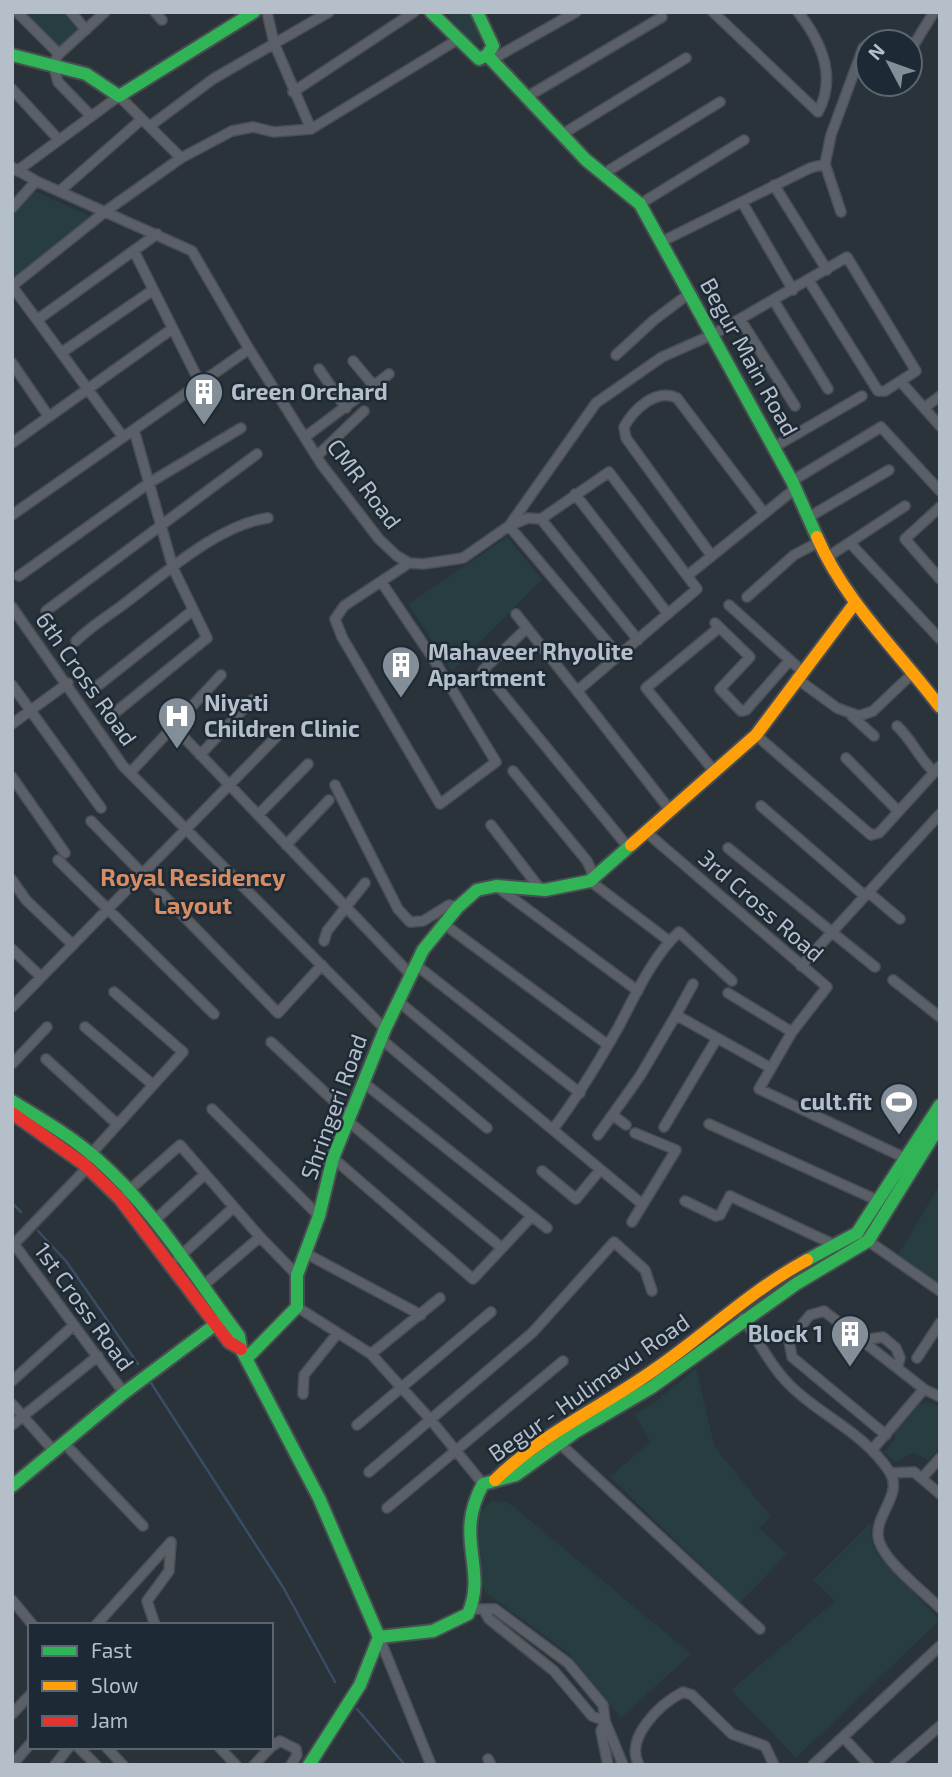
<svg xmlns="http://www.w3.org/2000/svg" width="952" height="1777" font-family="'Exo 2',sans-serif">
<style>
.green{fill:#273d40}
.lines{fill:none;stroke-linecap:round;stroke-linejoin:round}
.stream{stroke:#394e65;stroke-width:2.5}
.street-casing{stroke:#484e54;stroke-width:12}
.fast-casing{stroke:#484e54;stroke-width:16}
.slow-casing{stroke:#484e54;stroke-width:16}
.jam-casing{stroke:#484e54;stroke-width:16}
.street{stroke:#5b6068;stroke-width:9}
.fast{stroke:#30b455;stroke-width:12}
.slow{stroke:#ff9f0a;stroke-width:12}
.jam{stroke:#e5322d;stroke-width:12}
.labels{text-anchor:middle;stroke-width:5;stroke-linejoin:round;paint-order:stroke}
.street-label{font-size:23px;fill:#b5bfca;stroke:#1d2935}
.poi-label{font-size:23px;font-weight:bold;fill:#b5bfca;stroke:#1d2935;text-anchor:start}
.neighbourhood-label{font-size:24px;font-weight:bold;fill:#d78d63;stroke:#1d2935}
</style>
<rect width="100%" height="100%" fill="#2a323a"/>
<path class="green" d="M29,12H65L80,27L57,50L24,17Z
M445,12H469L485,40L479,45L470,40Z
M35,191L98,220V225L18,282L12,274V217Z
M507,537L542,579L452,671L408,604Z
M940,1184V1286L898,1255Z
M696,1368L715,1447L771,1517L759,1528L787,1554L740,1603L610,1477L650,1442L635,1414L651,1405Z
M930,1402L940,1407V1448L929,1460L913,1453L895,1462L884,1452L895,1439L894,1433L919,1404Z
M491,1501L508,1502L691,1654L621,1718L568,1653L485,1592L473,1549L478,1514Z
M871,1522L872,1541L877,1554L940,1620L796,1758L731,1690L835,1601L813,1580Z"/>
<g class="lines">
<path class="stream" d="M12,1203L21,1212
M38,1231L66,1261L138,1364
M151,1383L283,1587L335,1682
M357,1709L405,1765"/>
<g class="street-casing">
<path id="street" d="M17,12L59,54
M71,12L86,30
M155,12L162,20
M267,12L274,43L311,129L457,40
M713,12L818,112C837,77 821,41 798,12
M910,51L934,12
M491,60L576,12
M12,89L59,140
M293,92L414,12
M525,98L662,17
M91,116L58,82L53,64L59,54L105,12
M150,126L213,79L329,12
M561,135L686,58
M181,158L232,131L253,127L274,132L311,129
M12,167L36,181L192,251L249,349L322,465L379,539L397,556L409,563L423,564L463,558L509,526L596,403L662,357L714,334L847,257L916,371L885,391H878L809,281
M603,174L720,102
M774,185L827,270
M61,190L142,119
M742,202L793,290
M640,204L744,140
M12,208L36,181
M841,212L825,164L831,135L863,48L868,44
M661,242L810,168L825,164
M134,251L200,383
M12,286L106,211L181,158L119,96L17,171
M12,286L123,437
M774,301L828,389
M740,319L795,406
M37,320L157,234
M61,353L153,290
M616,355L654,320L690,293
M353,361L374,386
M12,363L49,417
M319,369L346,408
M901,382L940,426
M924,408L940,396
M305,437L389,374
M12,443L172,329
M774,447L862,396
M317,456L364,411
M792,481L881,427L940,491
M575,494L668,614
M940,507L905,539L940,579
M12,515L249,349
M809,517L889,470
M541,519L638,640
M509,526L528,518L541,519L609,472L697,589L577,691L516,614
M509,526L619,656
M850,543L940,639
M711,555L626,438L624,427C634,409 656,388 677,398L764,513
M826,558L905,506
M19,576L149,483L241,428
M687,576L796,488
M382,583L436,663L496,762L440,804L342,637L335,619L344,606L409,563
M747,597L794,555L819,542
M729,605L802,671
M12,607L123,766L385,1029
M46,611L257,454
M715,623L750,657L720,689L741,711L746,710L790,660
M527,628L483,670L628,847
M76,641C90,627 108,616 124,604C163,575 219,524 268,518
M796,678L837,708L859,716L873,711L914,672
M12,685L101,808
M95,688L192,611
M577,691L670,810
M111,716L207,638L173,568L134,430
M852,716L874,736
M12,724L68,683
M173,726L411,975
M897,726C913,741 918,757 934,772
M756,735L871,835L879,833L940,766
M200,755L252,700
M846,758L898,811
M513,771L587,861L592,872L590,881L669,941
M714,771L646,688L715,631
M130,773L221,675
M12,777L65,853
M335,785L398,909L410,922L423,921L449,905L458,907
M761,806L865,896
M258,815L308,764
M91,821L278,1013L322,965
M491,825L541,890
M646,832L827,987L792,1032L759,1089L905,1158
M286,845L329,800
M728,848L875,967
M58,860L214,1014
M12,880L26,900L73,945
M496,886L638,991
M868,892L900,919
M444,924L608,1045
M324,941L327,931L365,883
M12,949L41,977
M416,965L580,1093
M801,966L940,814
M893,980L940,1017
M728,993L792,1032
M398,1001L642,1204
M12,1007L284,729
M676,1015L693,984
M85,1027L153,1085
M381,1039L487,1128
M271,1042L351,1117
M46,1059L117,1124
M12,1064L47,1027
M364,1083L547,1228
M212,1109L319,1216
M614,1116L626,1125
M349,1122L502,1248
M709,1124L879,1201
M664,1127L716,1040
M553,1129C578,1097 598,1063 618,1028C635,996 652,957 679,932L732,981
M598,1135L640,1076L676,1015L769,1067
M91,1154L183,1052L114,992
M333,1158L473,1279L532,1216
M542,1171L576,1199L600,1170
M126,1193L180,1145L260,1237L297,1275
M685,1201L716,1216L720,1215L730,1196L837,1246
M155,1220L205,1174
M632,1222L676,1150L635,1133
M864,1238L940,1291
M14,1244L124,1393
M12,1246L87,1168
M307,1254L421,1315
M178,1258L234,1207
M204,1285L260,1237
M297,1307L371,1354L430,1419L483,1484
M743,1318C757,1338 768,1362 785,1380C816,1414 863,1431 889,1471C905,1495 872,1515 879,1541C886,1563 923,1591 940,1608
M870,1339L883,1337L896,1348L900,1358L897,1368
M371,1354L440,1298
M917,1358L940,1323
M12,1381L74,1325
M303,1394L304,1375L337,1334
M12,1404L53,1450
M12,1425L98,1356
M357,1425L491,1312
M886,1435L792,1357L789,1341L810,1315L824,1311L924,1389L940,1397
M556,1440L760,1629
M63,1442L143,1526
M872,1450L924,1389
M369,1472L533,1332L614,1242L645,1270L652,1291
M891,1473L914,1472L940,1494
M922,1478L940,1458
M387,1508L563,1361
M12,1600L32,1624
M472,1609H495L568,1663L603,1705L605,1721L623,1765
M484,1610L489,1619L554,1671L592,1716L605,1721
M96,1625L171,1542
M155,1625L147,1601L169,1571L171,1542
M379,1637L431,1765
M12,1714L30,1695
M605,1721L601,1731L608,1765
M843,1737L869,1765
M78,1747L96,1765
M106,1747L123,1765
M219,1747L236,1765
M271,1747L280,1741L296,1749L297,1755L291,1765
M488,1759L491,1765
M12,1765L30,1744
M55,1765L69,1747
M254,1765L271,1747
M639,1765C624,1738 660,1704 683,1692L692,1695L732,1734L765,1746L774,1765
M813,1765L940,1646
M895,1765L940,1726"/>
</g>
<g class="fast-casing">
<path id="fast" d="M431,12L479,59L487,55L493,46L477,12
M12,55L86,74L119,96L254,12
M487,55L586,160L640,204L792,481L817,537
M12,1101C41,1119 71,1136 97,1159C154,1209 194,1276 239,1336L241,1349L319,1498L379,1637
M807,1260L857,1233L940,1105
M246,1359L297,1307V1275L319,1216L333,1158L385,1029L423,950L458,907L477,890L496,886L545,890L590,881L631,845
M12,1486L124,1393L220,1321
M379,1637L433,1631L468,1614C488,1568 453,1538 483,1484L516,1475L577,1431L652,1387L796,1284L868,1241L940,1125
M309,1765L360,1685L379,1637"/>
</g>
<g class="slow-casing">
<path id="slow" d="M817,537C845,602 898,651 940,707
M631,845L756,735L855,603
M495,1480C541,1434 602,1407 654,1370C705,1335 753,1289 807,1260"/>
</g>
<g class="jam-casing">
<path id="jam" d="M12,1113L85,1165L120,1199L229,1342L241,1349"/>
</g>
<use href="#street" class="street"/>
<use href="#fast" class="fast"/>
<use href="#slow" class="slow"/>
<use href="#jam" class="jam"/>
</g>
<defs>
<g id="building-pin" transform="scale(2.0125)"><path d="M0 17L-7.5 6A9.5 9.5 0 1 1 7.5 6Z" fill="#848e98" stroke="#1d2935"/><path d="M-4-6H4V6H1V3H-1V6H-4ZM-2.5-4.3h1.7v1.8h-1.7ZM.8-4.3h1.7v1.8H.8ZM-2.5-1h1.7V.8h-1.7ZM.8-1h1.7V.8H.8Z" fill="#fff"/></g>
<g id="hospital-pin" transform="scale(2.0125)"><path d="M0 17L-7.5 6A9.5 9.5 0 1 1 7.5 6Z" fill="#848e98" stroke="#1d2935"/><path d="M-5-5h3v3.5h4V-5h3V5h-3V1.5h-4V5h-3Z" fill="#fff"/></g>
<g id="stadium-pin" transform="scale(2.0125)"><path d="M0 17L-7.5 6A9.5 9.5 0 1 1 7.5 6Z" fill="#848e98" stroke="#1d2935"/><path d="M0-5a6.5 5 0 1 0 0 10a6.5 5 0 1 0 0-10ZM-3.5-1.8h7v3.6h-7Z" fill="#fff"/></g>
</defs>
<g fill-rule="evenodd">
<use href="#building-pin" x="204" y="392"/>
<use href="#building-pin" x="401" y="665"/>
<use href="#hospital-pin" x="177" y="716"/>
<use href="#stadium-pin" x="899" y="1102"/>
<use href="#building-pin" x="850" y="1334"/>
</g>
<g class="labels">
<g class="street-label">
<text transform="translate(749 357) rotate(61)" y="8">Begur Main Road</text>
<text transform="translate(364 484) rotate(53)" y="8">CMR Road</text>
<text transform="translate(86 679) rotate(55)" y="8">6th Cross Road</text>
<text transform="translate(761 906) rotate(41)" y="8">3rd Cross Road</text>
<text transform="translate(334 1107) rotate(-70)" y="8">Shringeri Road</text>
<text transform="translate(84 1307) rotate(54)" y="8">1st Cross Road</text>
<text transform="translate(589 1388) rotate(-35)" y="8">Begur - Hulimavu Road</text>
</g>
<g class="poi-label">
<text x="231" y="400">Green Orchard</text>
<text x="428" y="660">Mahaveer Rhyolite<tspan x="428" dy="26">Apartment</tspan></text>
<text x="204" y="711">Niyati<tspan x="204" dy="26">Children Clinic</tspan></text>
<text x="872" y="1110" text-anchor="end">cult.fit</text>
<text x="823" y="1342" text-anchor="end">Block 1</text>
</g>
<g class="neighbourhood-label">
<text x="193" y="886">Royal Residency<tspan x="193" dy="28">Layout</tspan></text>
</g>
</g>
<rect width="952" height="1777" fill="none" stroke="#b5bfca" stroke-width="28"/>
<rect x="28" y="1623" width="245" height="126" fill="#1d2935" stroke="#5a6571" stroke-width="2"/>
<rect x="42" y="1646" width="35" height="10" fill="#30b455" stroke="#5a6571" stroke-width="2"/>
<text x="91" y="1658" font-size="21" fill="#b5bfca">Fast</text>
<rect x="42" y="1681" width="35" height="10" fill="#ff9f0a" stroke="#5a6571" stroke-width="2"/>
<text x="91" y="1693" font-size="21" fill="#b5bfca">Slow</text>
<rect x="42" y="1716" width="35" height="10" fill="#e5322d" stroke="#5a6571" stroke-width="2"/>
<text x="91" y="1728" font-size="21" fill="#b5bfca">Jam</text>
<g transform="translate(889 63) rotate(311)"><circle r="33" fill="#1d2935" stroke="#5a6571" stroke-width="2"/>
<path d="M0-5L12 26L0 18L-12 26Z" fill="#848e98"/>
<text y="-10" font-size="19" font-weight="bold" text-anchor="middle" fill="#b5bfca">N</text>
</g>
</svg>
